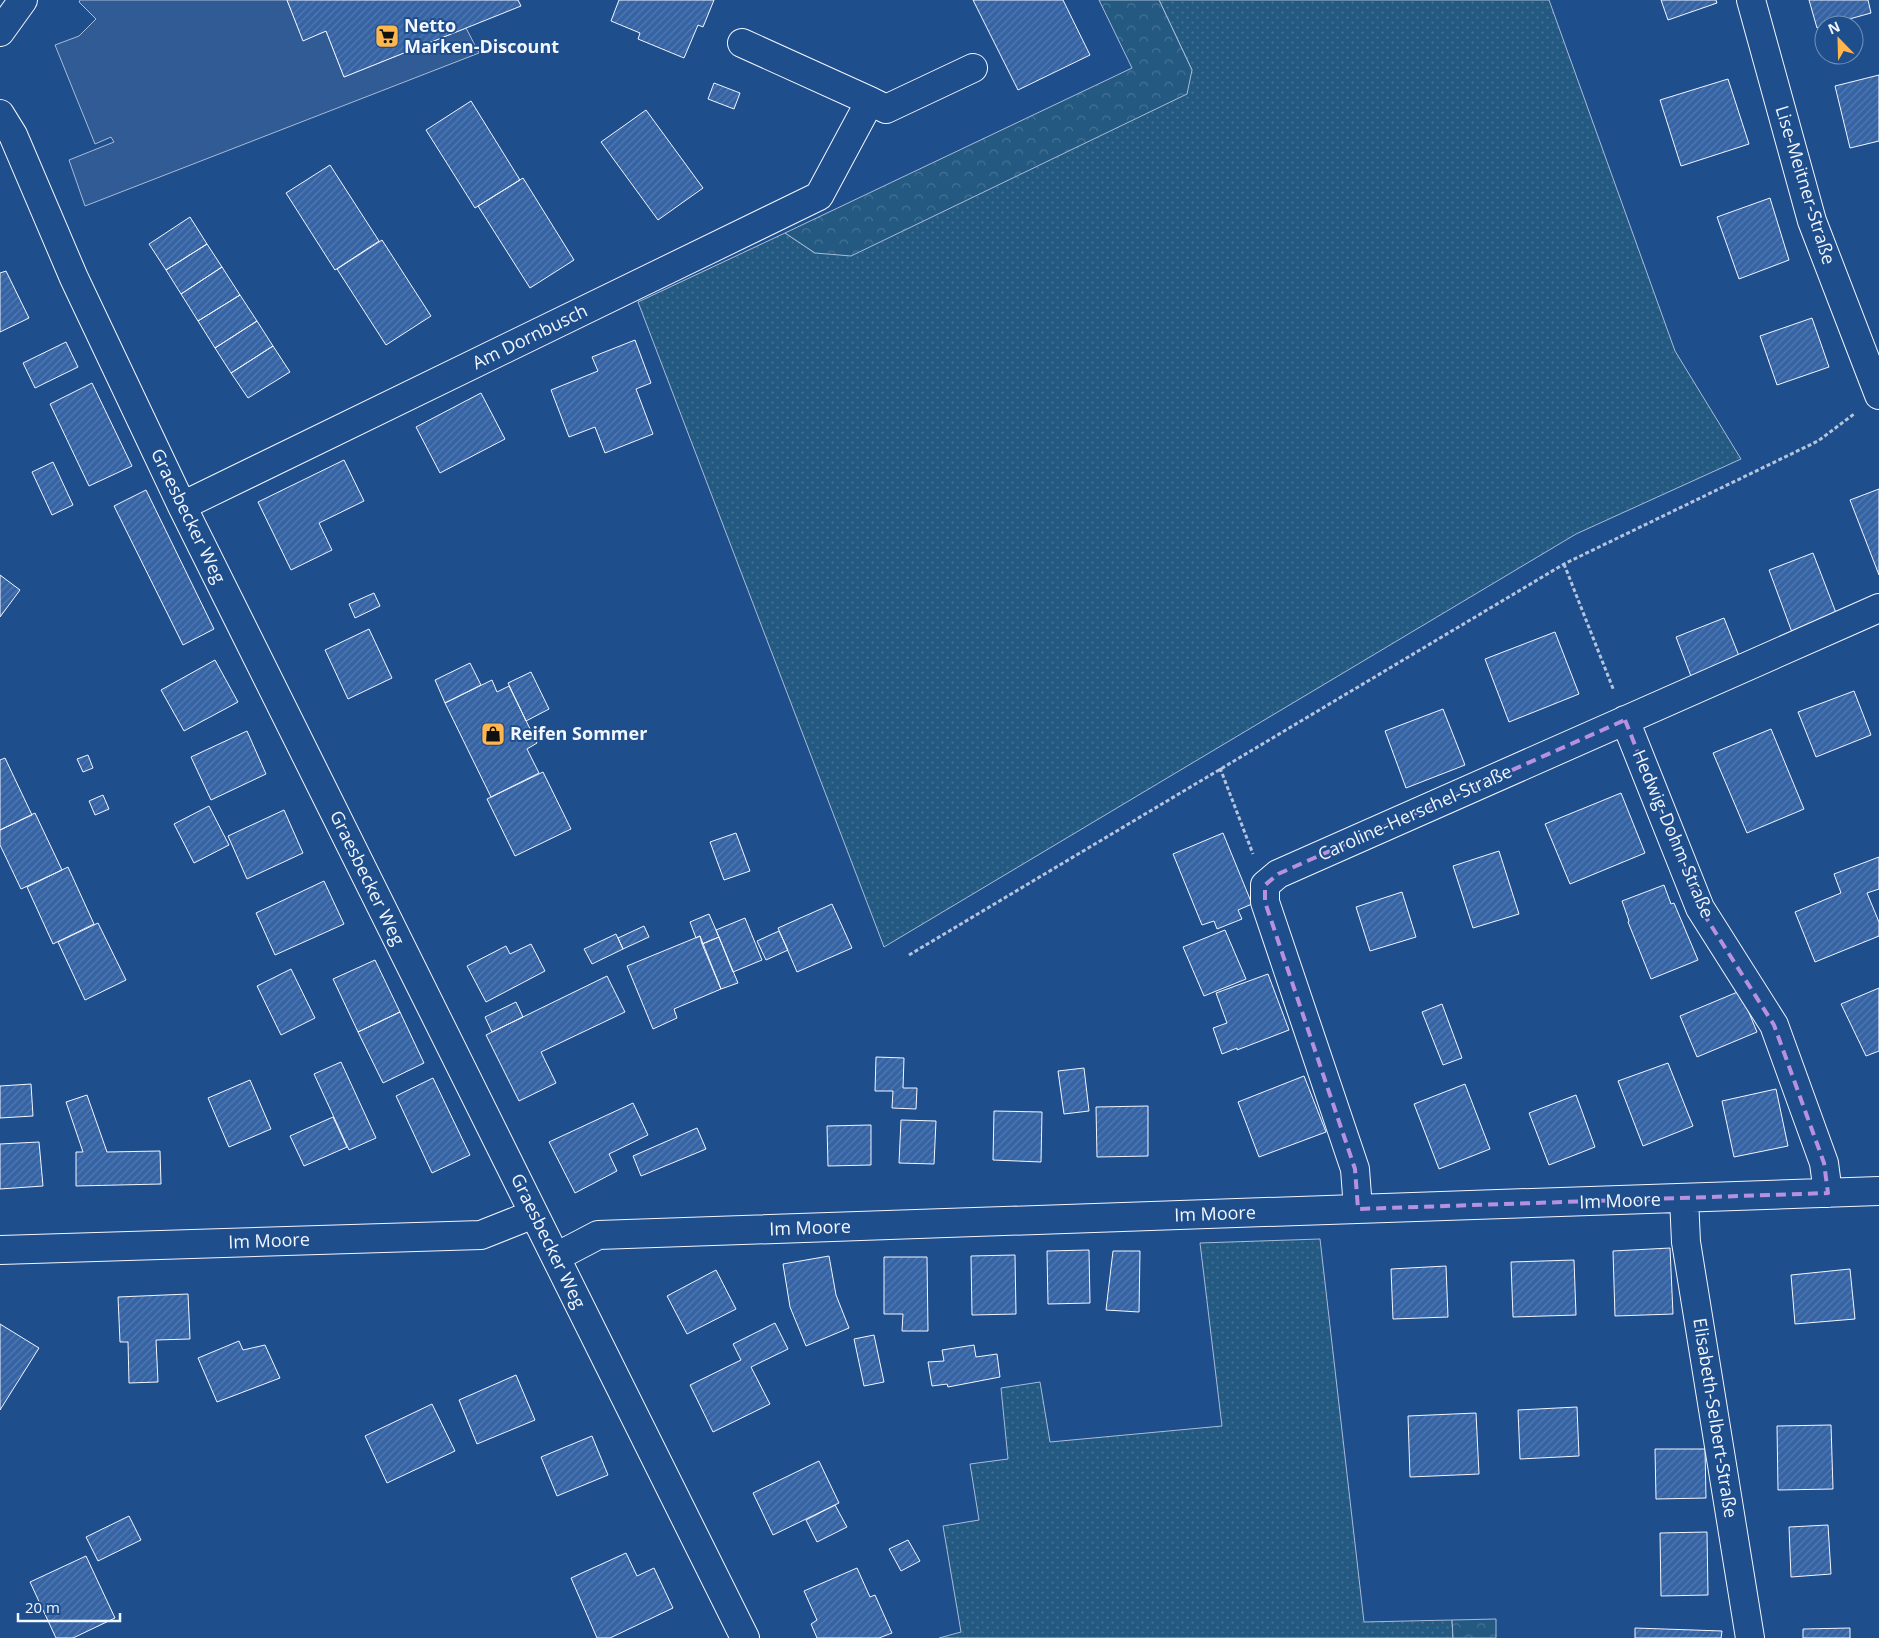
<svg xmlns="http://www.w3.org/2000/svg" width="1879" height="1638" font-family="'Open Sans',sans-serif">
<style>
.grass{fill:url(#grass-dots);stroke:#a8bbd7}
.forest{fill:url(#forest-crowns);stroke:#a8bbd7}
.parking{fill:#305b95;stroke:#a8bbd7}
.building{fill:url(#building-hatch);stroke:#f2f6ff}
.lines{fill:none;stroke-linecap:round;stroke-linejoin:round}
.minor-casing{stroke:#f2f6ff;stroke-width:30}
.major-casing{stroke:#f2f6ff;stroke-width:30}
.path{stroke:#b3c4dc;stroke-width:3;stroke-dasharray:4 2.5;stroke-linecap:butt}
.minor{stroke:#1f4e8c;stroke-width:28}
.major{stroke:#1f4e8c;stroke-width:28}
.marked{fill:none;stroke:#b691df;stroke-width:4;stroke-dasharray:10 6;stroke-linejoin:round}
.labels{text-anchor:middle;stroke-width:4;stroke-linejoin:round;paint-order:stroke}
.poi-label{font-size:18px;font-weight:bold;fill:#f2f6ff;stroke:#1f4e8c;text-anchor:start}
.street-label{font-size:18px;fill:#f2f6ff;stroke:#1f4e8c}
</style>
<defs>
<pattern id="grass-dots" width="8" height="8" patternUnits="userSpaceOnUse" patternTransform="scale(1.25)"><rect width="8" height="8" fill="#245a82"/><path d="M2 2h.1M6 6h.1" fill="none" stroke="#447295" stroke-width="1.8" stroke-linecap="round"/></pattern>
<pattern id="forest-crowns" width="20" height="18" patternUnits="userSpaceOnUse" patternTransform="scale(1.25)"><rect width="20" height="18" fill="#245a82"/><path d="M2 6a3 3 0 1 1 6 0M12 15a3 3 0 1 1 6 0" fill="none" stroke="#447295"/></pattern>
<pattern id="building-hatch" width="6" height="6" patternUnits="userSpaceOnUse" patternTransform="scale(1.25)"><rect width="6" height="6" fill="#3563a3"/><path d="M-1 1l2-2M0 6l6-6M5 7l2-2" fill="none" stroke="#537ab1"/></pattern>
</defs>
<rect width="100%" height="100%" fill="#1f4e8c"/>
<path class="grass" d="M1159,0H1549L1675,351L1741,459L1576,534L884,947L638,302L785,233L815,253L1192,70Z
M1320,1239L1364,1622L1452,1620L1453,1638H939L961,1632L943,1526L979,1520L970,1464L1008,1459L1001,1388L1040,1382L1050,1442L1222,1426L1200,1243Z"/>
<path class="forest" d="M1099,0H1159L1192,70L1187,94L851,256L815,253L785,233L1132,68Z
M1496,1619V1638H1453L1452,1620Z"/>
<path class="parking" d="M80,0H287L303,40L326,31L344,77L466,28L479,53L85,206L69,160L114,142L111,137L95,144L55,45L79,36L96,19L79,2Z"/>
<path class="building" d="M287,0H518L521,6L344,77L326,31L303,41Z
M619,0H714L703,27L698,25L684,58L638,39L640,33L611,21Z
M973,0H1063L1090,55L1018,90Z
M1661,0H1716L1717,3L1668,20Z
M1809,0H1868L1871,13L1817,28Z
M1879,75V141L1850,148L1835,86Z
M1728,79L1749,144L1681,166L1660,100Z
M714,83L740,93L734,109L708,99Z
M471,101L520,180L475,208L426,130Z
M646,110L703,188L658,220L601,142Z
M330,165L379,241L335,270L286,193Z
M523,178L574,260L530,288L478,206Z
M1770,198L1789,260L1739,279L1717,217Z
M190,217L207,244L166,270L149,244Z
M382,240L431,316L386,345L337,269Z
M207,244L222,267L181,294L166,270Z
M222,267L240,295L198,321L181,294Z
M6,271L29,318L0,332V273Z
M240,295L257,321L215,348L198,321Z
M1812,318L1829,367L1777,385L1760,336Z
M257,321L273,346L231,373L215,348Z
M635,340L651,383L636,389L653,434L605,453L595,427L569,437L551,390L598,371L592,357Z
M66,342L78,367L35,388L23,363Z
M273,346L290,372L248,398L231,373Z
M92,383L132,466L89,486L50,404Z
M481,393L505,439L440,473L416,427Z
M344,460L364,501L319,523L332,550L291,570L258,502Z
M53,462L73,505L52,515L32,472Z
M1879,489V575L1850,500Z
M146,490L214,629L183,645L114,506Z
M1813,553L1838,618L1793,635L1769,570Z
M0,575L20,590L0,617Z
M374,593L380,606L355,618L349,604Z
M1724,618L1741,661L1692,679L1676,637Z
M369,629L392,678L348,699L325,650Z
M1555,632L1579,694L1509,722L1485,659Z
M215,660L238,702L184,731L161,690Z
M470,663L481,685L445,703L435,680Z
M531,672L549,709L526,721L508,683Z
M492,680L497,692L509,686L537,743L527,749L539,773L491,797L445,703Z
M1854,691L1871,735L1816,757L1798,712Z
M1443,709L1465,765L1406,788L1385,731Z
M1771,729L1804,809L1747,833L1713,753Z
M247,731L266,774L211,800L191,757Z
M88,755L93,768L83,772L77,759Z
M5,758L32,815L0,830V760Z
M543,772L571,829L515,856L487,799Z
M1621,793L1645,853L1570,884L1545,824Z
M103,795L109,809L95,815L89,801Z
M209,806L229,845L194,863L174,824Z
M284,810L303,853L247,879L228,836Z
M35,813L62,870L21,889L0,845V830Z
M736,833L750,871L724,880L710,842Z
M1223,833L1252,904L1238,910L1242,919L1217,929L1214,921L1202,925L1173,854Z
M1499,851L1519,914L1473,928L1453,866Z
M1879,857V889L1867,893L1879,922V936L1815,962L1795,912L1841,893L1834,874Z
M68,867L94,924L53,944L27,887Z
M324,881L344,924L275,955L256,913Z
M1664,885L1671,904L1674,903L1698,960L1651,979L1628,922L1629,921L1622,901Z
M1402,892L1416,937L1370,951L1356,907Z
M832,904L852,948L797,972L778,928Z
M709,914L719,937L702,944L700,936L696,938L690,922Z
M745,918L762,960L733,972L716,930Z
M98,923L126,980L85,1000L58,942Z
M644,926L649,937L623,949L618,938Z
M1225,930L1246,979L1204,996L1183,947Z
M779,931L788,950L766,960L757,941Z
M616,934L623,949L592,964L584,949Z
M700,936L721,989L674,1009L677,1018L653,1029L627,966Z
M719,937L738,983L721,989L702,944Z
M531,944L545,971L486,1002L467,966L506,946L510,954Z
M375,960L400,1012L358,1032L333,979Z
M291,969L315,1018L281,1035L257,986Z
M1268,974L1289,1030L1237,1050V1048L1222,1054L1213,1028L1227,1023L1216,993Z
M607,976L625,1012L541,1052L556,1083L519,1101L486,1035Z
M1879,988V1051L1866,1056L1841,1004Z
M1740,991L1757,1032L1697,1057L1680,1016Z
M516,1002L523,1017L492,1032L485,1017Z
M1442,1004L1462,1058L1443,1065L1422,1012Z
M400,1012L424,1063L383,1083L358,1032Z
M876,1057L904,1058L903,1088H917L916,1109L892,1108L893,1091H875Z
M341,1062L376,1138L349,1150L314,1074Z
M1668,1063L1693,1126L1643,1146L1618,1081Z
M1084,1068L1089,1111L1064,1114L1058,1071Z
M1304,1076L1326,1132L1259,1157L1238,1102Z
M433,1078L470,1155L432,1173L396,1096Z
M250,1080L271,1129L229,1147L208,1098Z
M31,1084L33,1116L0,1118V1086Z
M1465,1084L1490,1149L1439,1169L1414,1104Z
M1776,1089L1788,1146L1734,1157L1722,1101Z
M87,1095L107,1152L160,1151L161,1184L76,1186V1152H83L66,1102Z
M1576,1095L1595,1147L1549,1165L1529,1113Z
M633,1103L648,1135L609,1154L617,1171L575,1193L549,1142Z
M1148,1106V1156L1097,1157L1096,1107Z
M994,1111L1042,1112L1041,1162L993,1160Z
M333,1117L347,1147L304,1166L290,1136Z
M901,1120L936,1121L934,1164L899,1163Z
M871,1125V1165L828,1166L827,1126Z
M697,1128L706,1149L641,1176L633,1156Z
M39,1142L43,1186L0,1189V1144Z
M1670,1248L1673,1314L1615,1316L1613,1251Z
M1089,1250L1090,1303L1048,1304L1047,1251Z
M1113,1251H1140L1139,1312L1106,1310Z
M1015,1255L1016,1314L972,1315L971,1256Z
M829,1256L836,1295L849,1328L806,1346L790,1307L783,1264Z
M884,1257H927L928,1331H902L903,1314H884Z
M1574,1260L1576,1315L1513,1317L1511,1262Z
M1446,1266L1448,1317L1393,1319L1391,1269Z
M1850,1269L1855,1319L1795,1324L1791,1275Z
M716,1270L736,1309L687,1334L667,1296Z
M188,1294L190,1339L156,1340L158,1382L129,1383L128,1342H120L118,1297Z
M775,1323L788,1349L751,1367L770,1404L713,1432L690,1385L741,1360L733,1344Z
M0,1324L39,1348L0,1410Z
M874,1335L884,1382L864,1386L854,1339Z
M239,1341L243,1350L265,1345L280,1378L217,1402L198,1358Z
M974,1345L976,1357L997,1354L1000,1377L948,1387L947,1384L932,1386L928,1362L944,1361L942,1350Z
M516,1375L535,1420L477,1444L459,1400Z
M432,1404L455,1451L387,1483L365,1436Z
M1577,1407L1579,1456L1520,1459L1518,1410Z
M1476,1413L1479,1474L1410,1477L1408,1416Z
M1831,1425L1833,1489L1778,1490L1777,1426Z
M592,1436L608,1475L557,1496L541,1457Z
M1655,1449H1705L1706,1498L1656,1499Z
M819,1461L839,1503L773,1535L753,1493Z
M835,1505L847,1527L817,1542L806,1520Z
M129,1516L141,1540L98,1561L86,1537Z
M1828,1525L1831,1574L1791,1577L1789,1527Z
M1707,1532L1708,1595L1661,1596L1660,1533Z
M908,1540L920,1561L901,1571L889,1549Z
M626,1553L637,1576L654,1568L673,1608L610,1638H597L571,1578Z
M86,1556L115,1618L73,1638H56L30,1582Z
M857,1568L870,1597L875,1595L892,1633L879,1638H817L811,1624L817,1620L804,1591Z
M1635,1628L1722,1631L1721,1638H1635Z
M1850,1628V1638H1803V1629Z"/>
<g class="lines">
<g class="minor-casing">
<path id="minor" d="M1751,0L1812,221L1879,395
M870,101L886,109L973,68
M0,114L13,135L74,278L182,506L745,1638
M182,506L819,196L870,101L742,43
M1625,720L1700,908L1774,1025L1824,1163L1828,1193
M1684,1198L1686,1242L1750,1638
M1358,1209L1355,1169L1265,902V885L1278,874L1879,608
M0,1250L481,1235L534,1214
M556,1257L598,1235L1879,1191"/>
</g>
<g class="major-casing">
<path id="major" d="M0,32L23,0"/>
</g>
<path class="path" d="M1564,564L1614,691
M1220,768L1253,854
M909,955L1564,564L1818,441L1854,414"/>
<use href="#minor" class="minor"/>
<use href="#major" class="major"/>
</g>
<path class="marked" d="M1625,720L1700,908L1774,1025L1824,1163L1828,1193L1358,1209L1355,1169L1265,902V885L1278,874Z"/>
<defs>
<g id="supermarket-square" transform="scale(1.25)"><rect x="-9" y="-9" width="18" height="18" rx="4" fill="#ffb74d" stroke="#1f4e8c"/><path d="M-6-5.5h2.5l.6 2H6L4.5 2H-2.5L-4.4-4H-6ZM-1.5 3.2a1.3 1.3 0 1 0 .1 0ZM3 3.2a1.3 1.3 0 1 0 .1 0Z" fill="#111"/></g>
<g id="shop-square" transform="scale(1.25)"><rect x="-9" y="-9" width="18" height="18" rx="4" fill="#ffb74d" stroke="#1f4e8c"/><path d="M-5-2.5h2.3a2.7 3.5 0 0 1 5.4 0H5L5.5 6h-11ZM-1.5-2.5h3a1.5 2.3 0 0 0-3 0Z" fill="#111"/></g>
</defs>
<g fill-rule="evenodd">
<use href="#supermarket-square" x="387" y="36"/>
<use href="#shop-square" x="493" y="734"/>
</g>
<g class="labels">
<g class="poi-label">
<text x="404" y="32">Netto<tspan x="404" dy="21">Marken-Discount</tspan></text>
<text x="510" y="740">Reifen Sommer</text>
</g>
<g class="street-label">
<text transform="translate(1805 185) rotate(73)" y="6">Lise-Meitner-Straße</text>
<text transform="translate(530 337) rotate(-26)" y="6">Am Dornbusch</text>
<text transform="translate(188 516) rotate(64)" y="6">Graesbecker Weg</text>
<text transform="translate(1415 813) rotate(-24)" y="6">Caroline-Herschel-Straße</text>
<text transform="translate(1673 834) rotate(67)" y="6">Hedwig-Dohm-Straße</text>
<text transform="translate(367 878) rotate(64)" y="6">Graesbecker Weg</text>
<text transform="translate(1620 1201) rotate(-2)" y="6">Im Moore</text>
<text transform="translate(1215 1214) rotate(-2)" y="6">Im Moore</text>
<text transform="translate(810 1228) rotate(-2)" y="6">Im Moore</text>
<text transform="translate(269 1241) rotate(-2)" y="6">Im Moore</text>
<text transform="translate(548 1241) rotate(64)" y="6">Graesbecker Weg</text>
<text transform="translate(1715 1418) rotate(81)" y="6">Elisabeth-Selbert-Straße</text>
</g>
</g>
<g transform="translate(1839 40) rotate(337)"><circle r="24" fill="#1f4e8c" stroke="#7391ba"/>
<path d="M0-4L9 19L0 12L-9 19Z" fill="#ffb74d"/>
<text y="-8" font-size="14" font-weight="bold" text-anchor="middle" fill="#f2f6ff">N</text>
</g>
<path d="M18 1613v8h102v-8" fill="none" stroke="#f2f6ff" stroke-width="2.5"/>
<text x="25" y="1613" font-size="15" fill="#f2f6ff" stroke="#1f4e8c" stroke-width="4" paint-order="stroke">20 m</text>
</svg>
